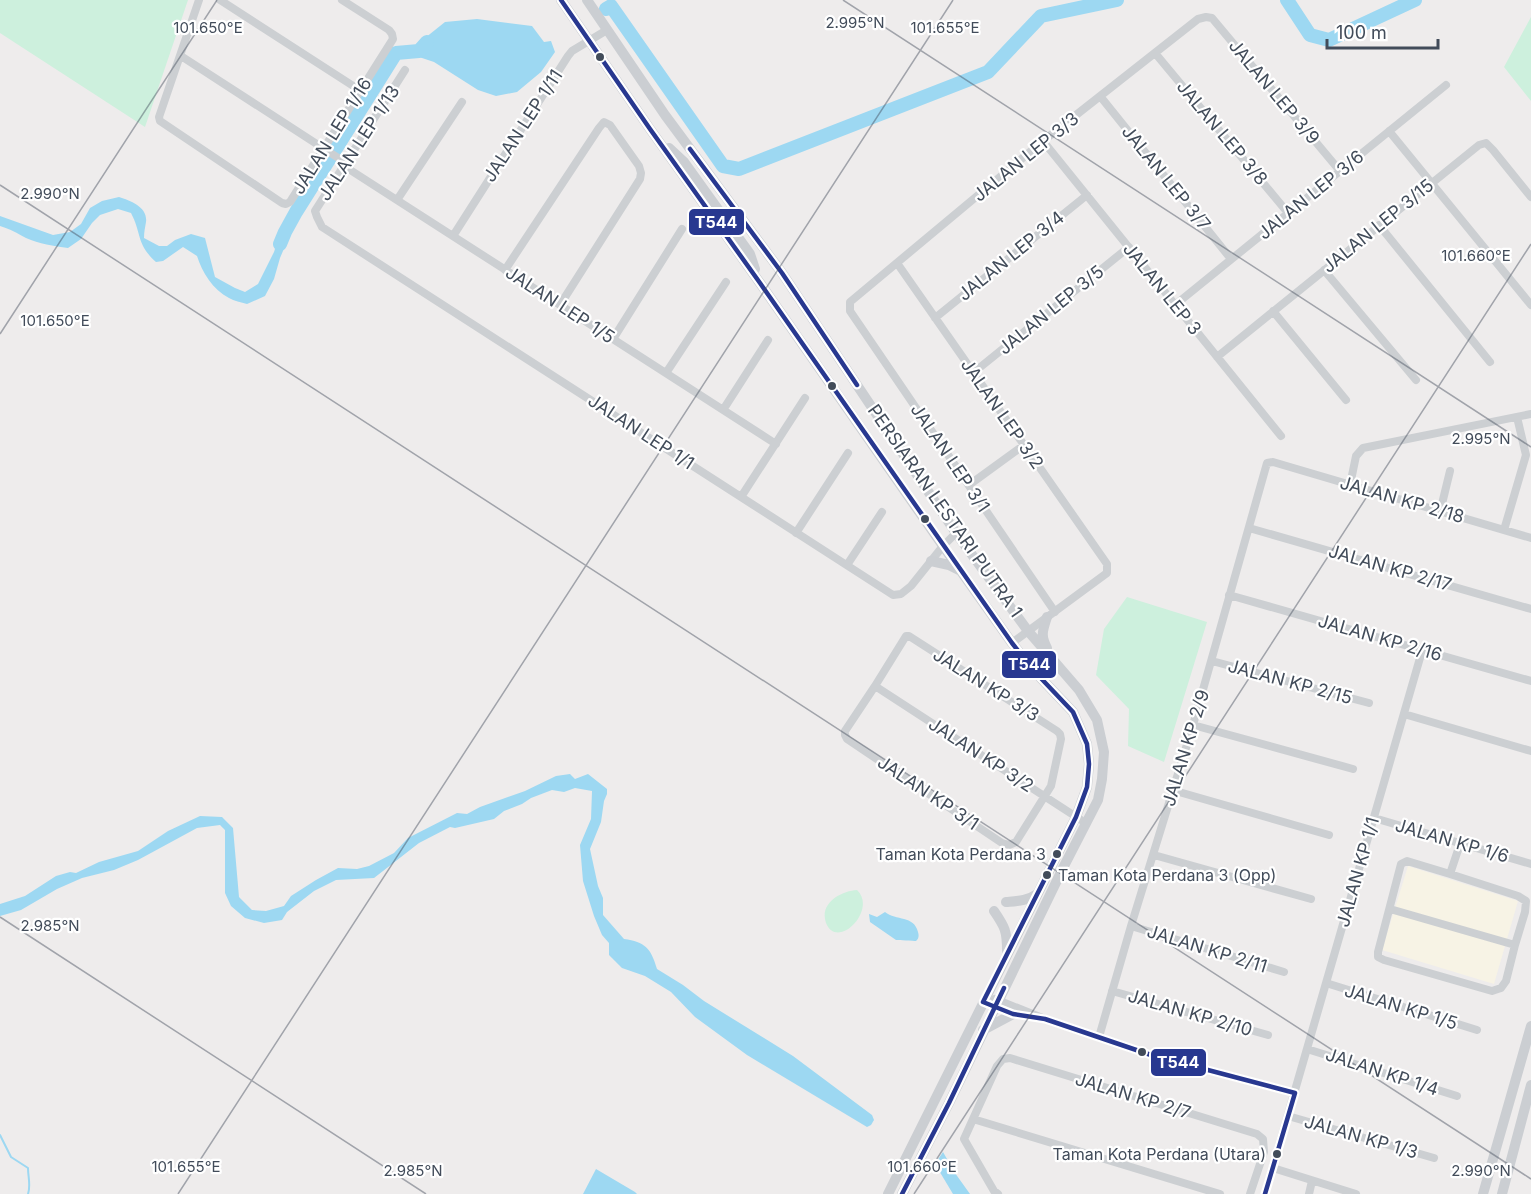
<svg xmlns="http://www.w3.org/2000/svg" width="1531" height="1194" font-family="Inter,sans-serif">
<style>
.commercial{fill:#f7f3e5}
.green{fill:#cdf0dd}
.water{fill:#9dd8f2}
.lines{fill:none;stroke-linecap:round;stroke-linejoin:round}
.stream{stroke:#9dd8f2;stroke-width:2}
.river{stroke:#9dd8f2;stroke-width:14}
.street{stroke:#cccfd2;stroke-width:8}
.secondary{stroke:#cbced2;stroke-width:10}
.bus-1-casing{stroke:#fff;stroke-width:9}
.bus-1{stroke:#283890;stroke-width:4.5}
.ticks{fill:none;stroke:#424c5a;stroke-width:1.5;stroke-opacity:0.45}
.bus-dot{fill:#424c5a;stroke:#fff;stroke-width:2}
.labels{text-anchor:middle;stroke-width:4.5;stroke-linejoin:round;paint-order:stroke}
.bus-label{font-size:16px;fill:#424c5a;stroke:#fff;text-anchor:end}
.street-label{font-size:18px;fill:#424c5a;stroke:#fff}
.ticks-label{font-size:15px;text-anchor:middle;fill:#424c5a;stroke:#fff;stroke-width:4.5;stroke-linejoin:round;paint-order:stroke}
.line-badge{stroke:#fff;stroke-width:2}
.badge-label{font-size:16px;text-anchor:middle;font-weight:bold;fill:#fff}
</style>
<rect width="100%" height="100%" fill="#eeecec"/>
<path class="commercial" d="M1408,866L1518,901L1494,984L1382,950Z"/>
<path class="green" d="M0,0H188L145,127L0,33Z
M1531,17V101L1504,67Z
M1127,597L1207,622L1164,762L1128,746L1129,709L1096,675L1104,629Z
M857,890C878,910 837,951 826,923C819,903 841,891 857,890Z"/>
<path class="water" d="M477,19L532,26L544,42L551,41L555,52L541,72L517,92L496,96L478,90L434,62L416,56L415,46L445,22Z
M119,197C131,201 148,207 146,222C145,228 144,232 144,238L159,246H167L175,240L191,234L205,238L215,277L235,288L245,292L258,284L274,252L282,227L291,232L280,258L274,279L265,296L247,304C241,302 234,301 229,298C213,290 202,272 197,256L183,247L163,261L156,262C136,244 142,234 131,213L118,209L100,215L92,223L81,239L68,248C54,246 39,244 26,238C17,233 10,229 0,226V216L53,235L70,232L81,224L90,208L102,201Z
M570,774L575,779L588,774L607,789V794L604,801L601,822L590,849L598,886L603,898V915L624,939C645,942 651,948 657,969L683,985L704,1001L793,1056L872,1115L874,1120L871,1125L867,1127L747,1055L695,1017L671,992L645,976L622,968L609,955V943L602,935L594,916L583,881L580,845L591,819L592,791L575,788L564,792L552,790L531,798L522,804L504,811L494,819L455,828L450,827L419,843L374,878L336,880L314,891L287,912L282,920L264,923L245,918L231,906L225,893V830L220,825L197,828L138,860L114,870L82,878L57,889L21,910L0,916V904L25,896L56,876L70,872L76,873L99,862L138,851L168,831L200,816L222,817L233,828L239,897L252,910L266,911L284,906L291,896L316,880L338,868L357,869L369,866L394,853L408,838L457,813L467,814L480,807L525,791L556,776Z
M885,912C896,921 914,915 918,932C919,935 919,939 916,941C914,941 898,940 896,940L870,922L869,914L877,917Z
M943,1152L955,1173L970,1194H953L935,1164Z
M596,1169L635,1192L637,1194H583Z"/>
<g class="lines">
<path class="stream" d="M0,1135L11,1157L28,1168C28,1177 31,1185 28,1194"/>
<path class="river" d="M1287,0L1310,35L1329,40L1415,0
M606,9L611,6L723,166L739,169L988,72L1041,16L1117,0
M280,244L285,232L296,212L396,53L419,51L427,42"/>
<path class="street" d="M199,0L159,117L160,121L282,203L286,204L290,202L393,39L392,34L389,30L342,0
M220,0L361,91
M1155,53L1288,213
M181,56L346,163
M405,70L315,211L317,217L322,227L893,595L901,594L911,586L943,546L956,533
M1100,96L1231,259
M1389,131L1531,305
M1043,141L1281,436
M344,166L776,444
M397,200L462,102
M1379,225L1490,362
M453,236L568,56L572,51L607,30
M897,263L1107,564V573L1012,643
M505,270L599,128L604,122L610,125L639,166L641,173L640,179L560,305
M1324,270L1416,380
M1175,305L1446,85
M1273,311L1346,400
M935,318L1087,195
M613,339L682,229
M1217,357L1479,145L1486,143L1493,150L1531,197
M666,373L726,282
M973,373L1129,247
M723,410L768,340
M969,485L1024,445
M1350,485L1356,456L1363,448L1531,414
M741,497L805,398
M1440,512L1450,471
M1249,528L1531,609
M1504,530L1526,455L1517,417
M796,533L848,453
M847,565L882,512
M1229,595L1531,681
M1055,612L850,311V302L1043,141L1198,19L1206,17L1212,18L1340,171
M906,636H909L1057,731L1060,734L1061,739L1051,786L1016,842L1009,845L1002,843L847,739L845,735V731L875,686Z
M1212,661L1369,703
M875,686L1081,820
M1404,714L1531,751
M1193,725L1353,769
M1172,790L1329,835
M1374,818L1531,864
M1154,855L1311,899
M1450,874L1518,896L1526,901L1525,912L1515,945L1506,981L1501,988L1492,991L1384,960L1378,957V952L1401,864L1407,861L1450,874L1460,844
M1390,909L1515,945
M1131,926L1284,972
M1326,983L1477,1030
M1112,991L1268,1035
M995,999L1045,1019L1151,1055L1295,1093
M983,1002L1013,1014L1030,1017
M1099,1037L1131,926L1193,725L1267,463L1273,462L1531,538
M1307,1049L1457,1096
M1288,1116L1434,1158
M973,1119L1220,1194
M1273,1168L1356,1194
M998,1194L994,1191L964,1139L997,1066L1003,1059L1010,1058L1257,1134L1263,1139L1264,1152L1250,1194
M1265,1194L1422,651
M1309,1194L1312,1181"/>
<path class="secondary" d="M561,0L650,129L760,283L943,546L1012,643L1035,672L1073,712L1087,744L1089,764L1087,787L1076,817L888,1194
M587,0L665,115L782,273L956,533L1028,631L1079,690L1097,720L1104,752L1102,779L1098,800L1063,868L949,1103L902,1194
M669,148L684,162L750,254L755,269
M931,561L949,565L959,570
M1047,617C1043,630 1040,635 1047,648
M1006,902C1018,901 1027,901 1037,894
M994,911C1005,927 1007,931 1007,951
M983,1030L1013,1014
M1483,1194L1531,1026
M1502,1194L1531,1085"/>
<g class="bus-1-casing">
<path id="bus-1" d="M561,0L650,129L760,283L1012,643L1035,672L1073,712L1087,744L1089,764L1087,787L1076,817L983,1002L1013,1014L1045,1019L1151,1055L1295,1093L1265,1194
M690,149L782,273L857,385
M902,1194L949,1103L1004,988"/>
</g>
<use href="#bus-1" class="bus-1"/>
</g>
<path class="ticks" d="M843,0L1531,447M0,185L1531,1179M0,334L217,0M0,917L426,1194M178,1194L953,0M914,1194L1531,244"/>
<g class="bus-dot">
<circle cx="600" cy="57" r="5"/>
<circle cx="832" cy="386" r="5"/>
<circle cx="925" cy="519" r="5"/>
<circle cx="1057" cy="854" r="5"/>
<circle cx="1047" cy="875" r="5"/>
<circle cx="1142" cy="1052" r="5"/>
<circle cx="1277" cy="1154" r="5"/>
</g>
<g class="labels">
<g class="bus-label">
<text x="1046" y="860">Taman Kota Perdana 3</text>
<text x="1058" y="881" text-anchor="start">Taman Kota Perdana 3 (Opp)</text>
<text x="1266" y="1160">Taman Kota Perdana (Utara)</text>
</g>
<g class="street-label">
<text transform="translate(1274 92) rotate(50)" y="6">JALAN LEP 3/9</text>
<text transform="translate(523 126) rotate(-57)" y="6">JALAN LEP 1/11</text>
<text transform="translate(1222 133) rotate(50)" y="6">JALAN LEP 3/8</text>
<text transform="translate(332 136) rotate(-58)" y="6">JALAN LEP 1/16</text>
<text transform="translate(359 143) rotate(-57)" y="6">JALAN LEP 1/13</text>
<text transform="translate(1026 157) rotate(-39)" y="6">JALAN LEP 3/3</text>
<text transform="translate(1166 178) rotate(51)" y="6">JALAN LEP 3/7</text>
<text transform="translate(1311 195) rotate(-39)" y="6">JALAN LEP 3/6</text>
<text transform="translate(1378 226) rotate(-39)" y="6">JALAN LEP 3/15</text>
<text transform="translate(1011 256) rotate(-39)" y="6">JALAN LEP 3/4</text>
<text transform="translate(1162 289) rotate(51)" y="6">JALAN LEP 3</text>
<text transform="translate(560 305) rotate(33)" y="6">JALAN LEP 1/5</text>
<text transform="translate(1051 310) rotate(-39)" y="6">JALAN LEP 3/5</text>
<text transform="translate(1002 414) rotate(55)" y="6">JALAN LEP 3/2</text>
<text transform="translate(641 432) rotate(33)" y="6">JALAN LEP 1/1</text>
<text transform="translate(950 458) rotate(56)" y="6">JALAN LEP 3/1</text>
<text transform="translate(1402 500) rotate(16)" y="6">JALAN KP 2/18</text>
<text transform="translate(945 511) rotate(55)" y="6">PERSIARAN LESTARI PUTRA 1</text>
<text transform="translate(1390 568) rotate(16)" y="6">JALAN KP 2/17</text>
<text transform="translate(1380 638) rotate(16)" y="6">JALAN KP 2/16</text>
<text transform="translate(1290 682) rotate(15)" y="6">JALAN KP 2/15</text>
<text transform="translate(986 685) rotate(32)" y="6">JALAN KP 3/3</text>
<text transform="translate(1186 748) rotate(-73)" y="6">JALAN KP 2/9</text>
<text transform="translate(981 755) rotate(33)" y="6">JALAN KP 3/2</text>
<text transform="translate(928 793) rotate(34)" y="6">JALAN KP 3/1</text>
<text transform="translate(1452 841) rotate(16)" y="6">JALAN KP 1/6</text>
<text transform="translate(1358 872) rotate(-74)" y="6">JALAN KP 1/1</text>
<text transform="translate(1207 949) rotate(17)" y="6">JALAN KP 2/11</text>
<text transform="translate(1401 1007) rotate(17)" y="6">JALAN KP 1/5</text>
<text transform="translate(1190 1013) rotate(16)" y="6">JALAN KP 2/10</text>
<text transform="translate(1382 1072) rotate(18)" y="6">JALAN KP 1/4</text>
<text transform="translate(1133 1096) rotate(17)" y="6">JALAN KP 2/7</text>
<text transform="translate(1361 1137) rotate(16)" y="6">JALAN KP 1/3</text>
</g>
</g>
<g class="ticks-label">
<text x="855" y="28">2.995°N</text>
<text x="208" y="33">101.650°E</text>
<text x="945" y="33">101.655°E</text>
<text x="50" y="199">2.990°N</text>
<text x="1476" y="261">101.660°E</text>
<text x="55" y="326">101.650°E</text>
<text x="1481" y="444">2.995°N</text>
<text x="50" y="931">2.985°N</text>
<text x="186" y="1172">101.655°E</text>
<text x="922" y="1172">101.660°E</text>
<text x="413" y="1176">2.985°N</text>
<text x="1481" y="1176">2.990°N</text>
</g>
<g class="line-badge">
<rect x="688" y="208" width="57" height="28" rx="6" fill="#283890"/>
<rect x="1001" y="650" width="56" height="29" rx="6" fill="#283890"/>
<rect x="1150" y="1048" width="57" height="29" rx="6" fill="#283890"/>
</g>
<g class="badge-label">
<text x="716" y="228">T544</text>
<text x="1029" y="670">T544</text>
<text x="1178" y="1068">T544</text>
</g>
<path d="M1327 39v9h111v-9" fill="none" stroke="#424c5a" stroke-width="3"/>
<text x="1336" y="39" font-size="18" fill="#424c5a" stroke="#ffffff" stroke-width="4.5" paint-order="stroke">100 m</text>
</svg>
